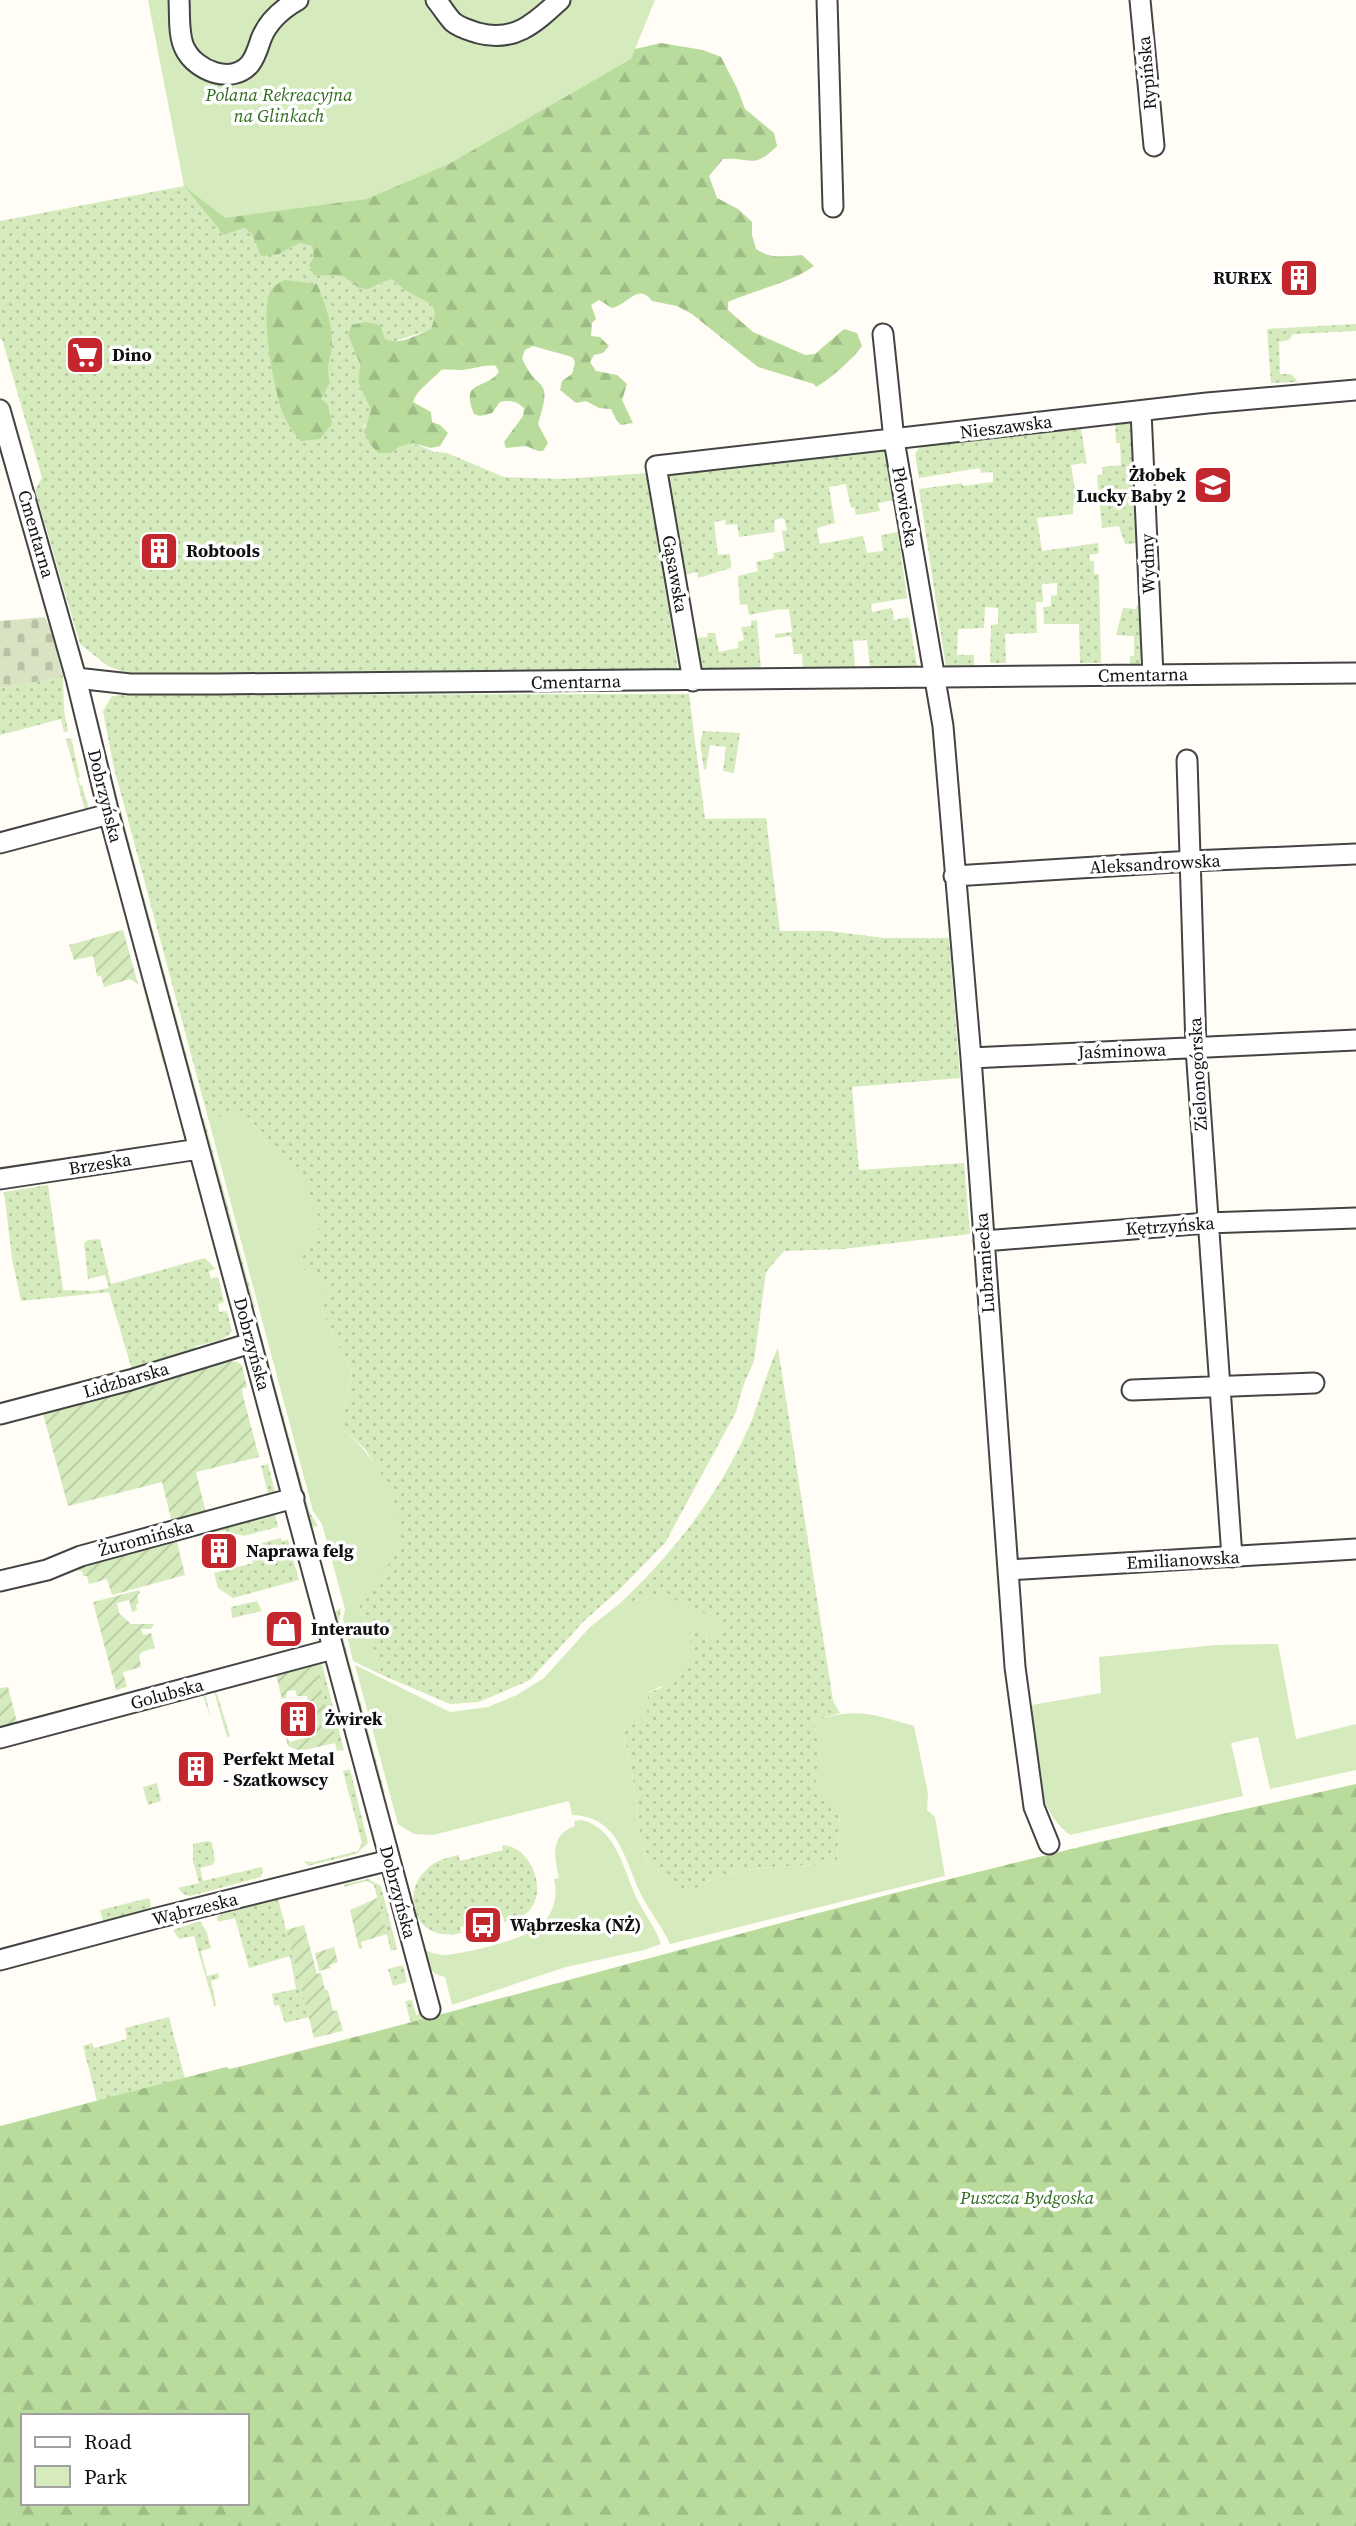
<svg xmlns="http://www.w3.org/2000/svg" width="1356" height="2526" font-family="'Source Serif 4',serif">
<style>
.grass{fill:url(#grass-dots)}
.forest{fill:url(#forest-firs);fill-rule:evenodd}
.cemetery{fill:url(#cemetery-stones)}
.park{fill:#d5ebbd}
.garden{fill:url(#garden-furrows)}
.lines{fill:none;stroke-linecap:round;stroke-linejoin:round}
.minor-casing{stroke:#444;stroke-width:23}
.minor{stroke:#fff;stroke-width:19}
.labels{text-anchor:middle;stroke-width:7;stroke-linejoin:round;paint-order:stroke}
.street-label{font-size:18px;fill:#111;stroke:#fff}
.park-label{font-size:18px;font-style:italic;fill:#2f6b1f;stroke:#fff}
.poi-label{font-size:18px;font-weight:bold;fill:#111;stroke:#fff;text-anchor:start}
</style>
<defs>
<pattern id="grass-dots" width="8" height="8" patternUnits="userSpaceOnUse" patternTransform="scale(1.75)"><rect width="8" height="8" fill="#d5ebbd"/><path d="M2 2h.1M6 6h.1" fill="none" stroke="#b6c8a1" stroke-width="1.8" stroke-linecap="round"/></pattern>
<pattern id="forest-firs" width="22" height="20" patternUnits="userSpaceOnUse" patternTransform="scale(1.75)"><rect width="22" height="20" fill="#b9dc9c"/><path d="M5 1l3.5 6h-7zM16 11l3.5 6h-7z" fill="#9ebc85"/></pattern>
<pattern id="cemetery-stones" width="16" height="16" patternUnits="userSpaceOnUse" patternTransform="scale(1.75)"><rect width="16" height="16" fill="#d9e3c4"/><path d="M2 7V4a2 2 0 0 1 4 0v3zM10 15v-3a2 2 0 0 1 4 0v3z" fill="#b9c2a7"/></pattern>
<pattern id="garden-furrows" width="10" height="10" patternUnits="userSpaceOnUse" patternTransform="scale(1.75)"><rect width="10" height="10" fill="#d5ebbd"/><path d="M-1 1l2-2M0 10L10 0M9 11l2-2" fill="none" stroke="#b6c8a1"/></pattern>
</defs>
<rect width="100%" height="100%" fill="#fffdf5"/>
<path class="grass" d="M184,186L224,234L244,228L279,254L300,243L313,246L314,257L331,276H343L359,288L377,286L392,279C397,284 403,290 410,293C430,305 441,300 431,329L393,342L385,339L348,335L360,364L358,382L371,410L370,417L364,427L390,453L399,447L413,443L435,452L447,453L504,477L562,479L649,473L678,670L128,674L108,666L80,644L35,490L42,478L2,339H0V221Z
M1356,324V331L1293,334L1289,340L1279,342L1280,374H1291L1298,382L1271,383L1267,329Z
M1136,421L1141,543L1125,544L1119,526L1102,528L1097,475L1103,474L1102,467L1121,465L1120,443H1116L1115,423Z
M1081,428L1087,465L1083,463L1071,465L1077,504L1073,505V514L1037,518L1042,551L1098,543L1099,553L1089,555L1090,561H1094V574H1099L1101,663H1080L1079,624H1044L1043,607L1051,606V596L1057,595V583L1042,584L1043,602H1036L1037,633L1005,634L1006,663H990L991,625L998,624V608L985,607L984,628L958,629L957,655H974V667H946L919,489L962,483L963,486L993,482V472L981,473L980,468L919,478L915,454L922,444Z
M889,446L895,500L878,503L880,511L856,515L854,507L851,508L846,484L829,487L835,523L817,528L820,544L863,536L867,553L883,551L881,535L898,532L907,598L871,604L872,612L892,608L894,620L909,617L917,667L870,668L867,640L853,641L855,667H803L802,654H794L791,636L775,638V634L792,632L789,609L781,610L780,609L749,615L747,604L740,605L738,576L758,571L756,562L774,558L773,553L785,551L782,531L787,530L784,518L774,520L775,532L739,537L737,524L726,525L725,520L714,522L718,555L730,554L731,568L698,578L697,572L684,575L667,474Z
M1146,605L1145,653H1141L1140,665H1130V656H1134V636L1116,635L1123,608L1136,609L1137,606Z
M757,620L761,670L702,672L697,638L708,637L707,633H715L719,652L738,648V642L744,640L741,627L751,626V621Z
M63,677L64,711L68,731L64,732L61,719L0,735V688Z
M689,694L705,819L766,818L780,931H829L884,938H949L960,1078L852,1087L859,1170L964,1163L970,1234L843,1249L784,1251L766,1272L754,1361L743,1386L736,1412L665,1543L619,1590L584,1621L530,1680L479,1702L450,1704L382,1675L358,1602L388,1565L397,1513L385,1481L365,1449L345,1430V1409L352,1373L322,1311L320,1281L298,1265L304,1182L274,1153L249,1118L224,1114L210,1125L113,764L103,711L112,696L122,695Z
M99,721L109,767L201,1109L196,1110L94,722Z
M703,731L740,733L734,773L723,771L726,747L710,745L706,769L704,770L700,743Z
M71,738L80,777L78,778L80,785H82L90,813L86,814L66,739Z
M142,984H145L166,1062L163,1063Z
M201,1118H204L255,1307L250,1308L199,1119Z
M48,1185L63,1290L93,1291L109,1288L105,1275L88,1279L84,1243L88,1240L100,1239L111,1284L205,1258L216,1269L209,1271L211,1279L218,1277L224,1302L218,1304L219,1312L227,1311L232,1331C224,1342 208,1343 195,1346L196,1351L133,1373L109,1292L21,1301L12,1258L4,1192Z
M256,1316L310,1513L318,1526L313,1527L308,1524L252,1317Z
M778,1348L833,1701L840,1713L814,1721L821,1762L816,1784L840,1811L837,1863C798,1868 755,1864 717,1877C707,1881 697,1888 688,1893L647,1863L640,1835L632,1772L623,1731L646,1716L648,1693L661,1688L695,1631H706L707,1643L724,1624L672,1599L656,1595L618,1605C672,1555 718,1496 748,1429C760,1402 765,1374 778,1348Z
M268,1464L276,1496L270,1501L261,1466Z
M273,1507L278,1527L244,1536L224,1531L207,1533L205,1525Z
M281,1538L282,1541L288,1540L299,1580L233,1598L218,1588L214,1573L253,1563L250,1546Z
M257,1601L262,1611L232,1618L231,1607Z
M341,1608L339,1622L385,1793L379,1794L333,1613Z
M315,1662L322,1664L344,1750L337,1751Z
M215,1688L230,1736L227,1737L214,1691L205,1694L211,1719L203,1695L188,1698Z
M350,1769L368,1843L356,1854L308,1866L304,1861L313,1862L358,1851L362,1843L343,1771Z
M157,1783L161,1801L148,1805L143,1787Z
M208,1841L212,1843L215,1861L212,1865L200,1868L203,1881L261,1867L263,1869L261,1877L190,1896L183,1894L178,1888L199,1883L193,1861V1844Z
M502,1845C530,1846 548,1888 530,1910C523,1917 514,1919 504,1922L503,1916L460,1927L461,1933C416,1944 398,1894 428,1868C436,1860 447,1858 458,1855L460,1861L503,1850Z
M368,1879L381,1886L397,1949L391,1951L374,1885L367,1881L344,1887V1884Z
M149,1898L151,1907L149,1909L103,1921L100,1910Z
M278,1899L309,2017L285,2023L279,2005L274,2006L272,1994L296,1989L290,1956L249,1968L235,1918L218,1922L217,1917L229,1910L245,1908Z
M197,1922H201L207,1933L211,1948L201,1951L207,1976L218,1973L219,1978L211,1981L216,2005L214,2006L194,1936L179,1939L173,1930Z
M403,1965L407,1982L393,1986L388,1969Z
M417,1998L424,2014L422,2020L411,2023L405,2001L412,2000L416,2015L419,2014L416,1999Z
M169,2017L185,2079L97,2101L83,2046L92,2043L94,2048L127,2039L125,2028Z"/>
<path class="forest" d="M661,43L703,50L721,57L737,88L745,109L774,133L777,146C753,170 751,157 723,159L709,176L717,198L738,209L752,222V235L756,249C773,260 783,256 802,255L814,266C788,284 757,289 728,302V310L753,332L805,355L815,354L844,329L857,333L862,346C853,359 829,380 816,387L814,384L758,367L692,314L677,306L652,301C638,282 628,305 612,308L599,300L591,305L596,319L592,323L591,336L600,337L609,346L603,353L594,355L590,362L596,371L617,375L627,384L622,400L633,423L621,425L617,421L611,409L599,408L586,401L576,403L560,390L562,381L572,374L575,362L572,357L533,346L525,350L522,358C537,395 554,373 538,424L548,443L543,451H538L526,446L506,448L504,442L523,416L524,408C516,401 511,400 500,402L492,413L480,416L474,414C460,379 484,391 499,372L496,366C483,364 472,370 459,370C453,370 448,369 441,370C432,381 417,389 413,402L431,412L432,422L440,425L448,433L440,446L431,448L413,443L399,447L391,453H378L370,444L364,432L371,410L358,382L360,364L348,335L352,325L365,322L380,325L385,339C400,346 416,335 431,329C441,300 429,305 410,293C403,290 398,284 392,279L368,289L359,288L343,276L314,275L309,265L314,257L312,246L300,243L279,254L261,256L252,234L244,228L224,235L184,186L233,212L622,52Z
M285,280L317,284C325,304 332,322 332,344C331,360 325,365 330,382L321,399L328,405L332,424L320,439L301,441C292,432 285,420 281,408C274,385 258,309 272,289C274,285 281,282 285,280Z
M1356,1784V2526H0V2126L226,2067L230,2069C502,2001 771,1922 1043,1856C1147,1830 1252,1808 1356,1784ZM23,2416H247V2503H23Z"/>
<path class="cemetery" d="M45,617L51,631L63,677L0,688V621Z"/>
<path class="park" d="M148,0H655L631,59L449,164L367,199L225,218L184,186Z
M238,1111L249,1118L274,1153L304,1182L322,1224L298,1265L320,1281L328,1290L322,1311L352,1373L345,1409V1430C373,1457 403,1497 399,1538C396,1562 373,1584 358,1602L382,1675L353,1661L343,1619L345,1609L322,1524L313,1511L210,1125L224,1114Z
M656,1595L672,1598L724,1623L719,1637L707,1644L706,1631H695L690,1639L692,1659L677,1678L648,1693L647,1716L623,1731L632,1772L640,1835L647,1863L688,1893C697,1888 707,1881 717,1877C755,1864 798,1868 837,1863L840,1811L815,1784L821,1762L814,1721C857,1707 872,1714 914,1726L928,1793L927,1810L935,1817L945,1876L670,1944C662,1927 650,1912 642,1896C624,1861 621,1817 572,1815L569,1801L433,1835L414,1834L398,1824L355,1665L450,1712L488,1707L517,1695L544,1678L590,1627L618,1605Z
M1278,1644L1296,1739L1356,1724V1770L1270,1789L1258,1737L1231,1743L1243,1796L1070,1835C1032,1807 1033,1747 1032,1705L1101,1693L1099,1657L1216,1645Z
M582,1820C618,1829 624,1873 638,1901C645,1915 657,1930 661,1944L644,1950L566,1967L452,2005L445,1977C428,1974 427,1963 422,1949C428,1952 435,1954 443,1955C461,1955 530,1938 542,1925C554,1912 558,1896 554,1879L559,1878C554,1856 550,1835 575,1826L574,1821Z"/>
<path class="garden" d="M123,930L138,984L130,979L104,987L101,976H97L93,956L74,960L69,945Z
M229,1361L238,1362L242,1366L247,1387L242,1389L243,1396L259,1457L196,1472L207,1517L173,1527L162,1482L68,1506L42,1410Z
M175,1534L185,1575L112,1595L107,1579L89,1584L87,1576H83L82,1571L73,1570L83,1567L90,1557Z
M139,1590L140,1593L137,1595L139,1603L136,1605L137,1610L132,1612L129,1600L117,1603L119,1613L131,1624H154L151,1629H141L143,1635L151,1633L155,1648L144,1651L139,1655L141,1667L123,1672L127,1687L116,1690L93,1602Z
M315,1662L335,1743L300,1751L288,1746L285,1736H287L289,1742L316,1735L307,1696H297L295,1690L287,1691L286,1698L282,1699L276,1675L285,1668Z
M8,1687L18,1726L0,1731V1688Z
M377,1898L387,1934L361,1942L362,1948L359,1949L350,1910Z
M304,1925L317,1974L321,1973L325,1990H328L333,2011L337,2010L343,2031L314,2038L286,1930Z
M334,1947L338,1962L330,1965L331,1968L319,1971L315,1953Z"/>
<g class="lines">
<g class="minor-casing">
<path id="minor" d="M179,0C180,15 178,36 185,49C196,71 232,85 250,64C256,56 258,48 261,39C268,21 282,9 298,0
M436,0C442,7 447,16 453,22C460,28 469,30 478,33C514,43 535,23 560,0
M827,0L833,207
M1140,0L1154,146
M883,334L894,440L943,726L971,1058L1015,1667L1034,1807L1049,1844
M0,410L76,678L109,814L430,2009
M1141,411L1153,675
M76,678L130,684H217L1356,673
M693,681L656,466L1207,403L1356,390
M1187,760L1196,1048L1232,1557
M0,843L109,814
M954,876L1191,861L1356,854
M971,1058L1356,1040
M0,1179L199,1149
M984,1241L1207,1223L1356,1218
M1132,1390L1314,1383
M0,1414L130,1380L251,1343
M1009,1570L1356,1549
M0,1581L47,1570L81,1556L294,1498
M0,1738L333,1649
M0,1960L157,1918L390,1860"/>
</g>
<use href="#minor" class="minor"/>
</g>
<defs>
<g id="building-square" transform="scale(2.0125)"><rect x="-9" y="-9" width="18" height="18" rx="4" fill="#c4262e" stroke="#fff"/><path d="M-4-6H4V6H1V3H-1V6H-4ZM-2.5-4.3h1.7v1.8h-1.7ZM.8-4.3h1.7v1.8H.8ZM-2.5-1h1.7V.8h-1.7ZM.8-1h1.7V.8H.8Z" fill="#fff"/></g>
<g id="supermarket-square" transform="scale(2.0125)"><rect x="-9" y="-9" width="18" height="18" rx="4" fill="#c4262e" stroke="#fff"/><path d="M-6-5.5h2.5l.6 2H6L4.5 2H-2.5L-4.4-4H-6ZM-1.5 3.2a1.3 1.3 0 1 0 .1 0ZM3 3.2a1.3 1.3 0 1 0 .1 0Z" fill="#fff"/></g>
<g id="school-square" transform="scale(2.0125)"><rect x="-9" y="-9" width="18" height="18" rx="4" fill="#c4262e" stroke="#fff"/><path d="M0-5L7-2L0 1L-7-2ZM-4 1L0 2.5L4 1V4Q0 6-4 4Z" fill="#fff"/></g>
<g id="shop-square" transform="scale(2.0125)"><rect x="-9" y="-9" width="18" height="18" rx="4" fill="#c4262e" stroke="#fff"/><path d="M-5-2.5h2.3a2.7 3.5 0 0 1 5.4 0H5L5.5 6h-11ZM-1.5-2.5h3a1.5 2.3 0 0 0-3 0Z" fill="#fff"/></g>
<g id="bus-square" transform="scale(2.0125)"><rect x="-9" y="-9" width="18" height="18" rx="4" fill="#c4262e" stroke="#fff"/><path d="M-5-6H5V4H4V6H2V4H-2V6H-4V4H-5ZM-3.5-4V0h7V-4ZM-3.5 1.2v1.5H-2V1.2ZM2 1.2v1.5H3.5V1.2Z" fill="#fff"/></g>
</defs>
<g fill-rule="evenodd">
<use href="#building-square" x="1299" y="278"/>
<use href="#supermarket-square" x="85" y="355"/>
<use href="#school-square" x="1213" y="485"/>
<use href="#building-square" x="159" y="551"/>
<use href="#building-square" x="219" y="1551"/>
<use href="#shop-square" x="284" y="1629"/>
<use href="#building-square" x="298" y="1719"/>
<use href="#building-square" x="196" y="1769"/>
<use href="#bus-square" x="483" y="1925"/>
</g>
<g class="labels">
<g class="street-label">
<text transform="translate(1147 73) rotate(-95)" y="6">Rypińska</text>
<text transform="translate(1006 427) rotate(-7)" y="6">Nieszawska</text>
<text transform="translate(905 507) rotate(80)" y="6">Płowiecka</text>
<text transform="translate(36 534) rotate(74)" y="6">Cmentarna</text>
<text transform="translate(1148 564) rotate(-92)" y="6">Wydmy</text>
<text transform="translate(675 574) rotate(80)" y="6">Gąsawska</text>
<text transform="translate(1143 675) rotate(-1)" y="6">Cmentarna</text>
<text transform="translate(576 682) rotate(-1)" y="6">Cmentarna</text>
<text transform="translate(105 796) rotate(76)" y="6">Dobrzyńska</text>
<text transform="translate(1155 864) rotate(-3)" y="6">Aleksandrowska</text>
<text transform="translate(1122 1051) rotate(-2)" y="6">Jaśminowa</text>
<text transform="translate(1198 1074) rotate(-93)" y="6">Zielonogórska</text>
<text transform="translate(100 1164) rotate(-9)" y="6">Brzeska</text>
<text transform="translate(1170 1226) rotate(-4)" y="6">Kętrzyńska</text>
<text transform="translate(985 1263) rotate(-94)" y="6">Lubraniecka</text>
<text transform="translate(252 1344) rotate(75)" y="6">Dobrzyńska</text>
<text transform="translate(126 1380) rotate(-16)" y="6">Lidzbarska</text>
<text transform="translate(146 1538) rotate(-15)" y="6">Żuromińska</text>
<text transform="translate(1183 1560) rotate(-3)" y="6">Emilianowska</text>
<text transform="translate(167 1694) rotate(-15)" y="6">Golubska</text>
<text transform="translate(398 1892) rotate(75)" y="6">Dobrzyńska</text>
<text transform="translate(195 1909) rotate(-14)" y="6">Wąbrzeska</text>
</g>
<g class="park-label">
<text x="279" y="101">Polana Rekreacyjna<tspan x="279" dy="21">na Glinkach</tspan></text>
<text x="1027" y="2204">Puszcza Bydgoska</text>
</g>
<g class="poi-label">
<text x="1272" y="284" text-anchor="end">RUREX</text>
<text x="112" y="361">Dino</text>
<text x="1186" y="481" text-anchor="end">Żłobek<tspan x="1186" dy="21">Lucky Baby 2</tspan></text>
<text x="186" y="557">Robtools</text>
<text x="246" y="1557">Naprawa felg</text>
<text x="311" y="1635">Interauto</text>
<text x="325" y="1725">Żwirek</text>
<text x="223" y="1765">Perfekt Metal<tspan x="223" dy="21">- Szatkowscy</tspan></text>
<text x="510" y="1931">Wąbrzeska (NŻ)</text>
</g>
</g>
<rect x="21" y="2414" width="228" height="91" fill="#ffffff" stroke="#a0a0a0" stroke-width="2"/>
<rect x="35" y="2437" width="35" height="10" fill="#ffffff" stroke="#a0a0a0" stroke-width="2"/>
<text x="84" y="2449" font-size="21" fill="#111111">Road</text>
<rect x="35" y="2466" width="35" height="21" fill="#d5ebbd" stroke="#a0a0a0" stroke-width="2"/>
<text x="84" y="2484" font-size="21" fill="#111111">Park</text>
</svg>
